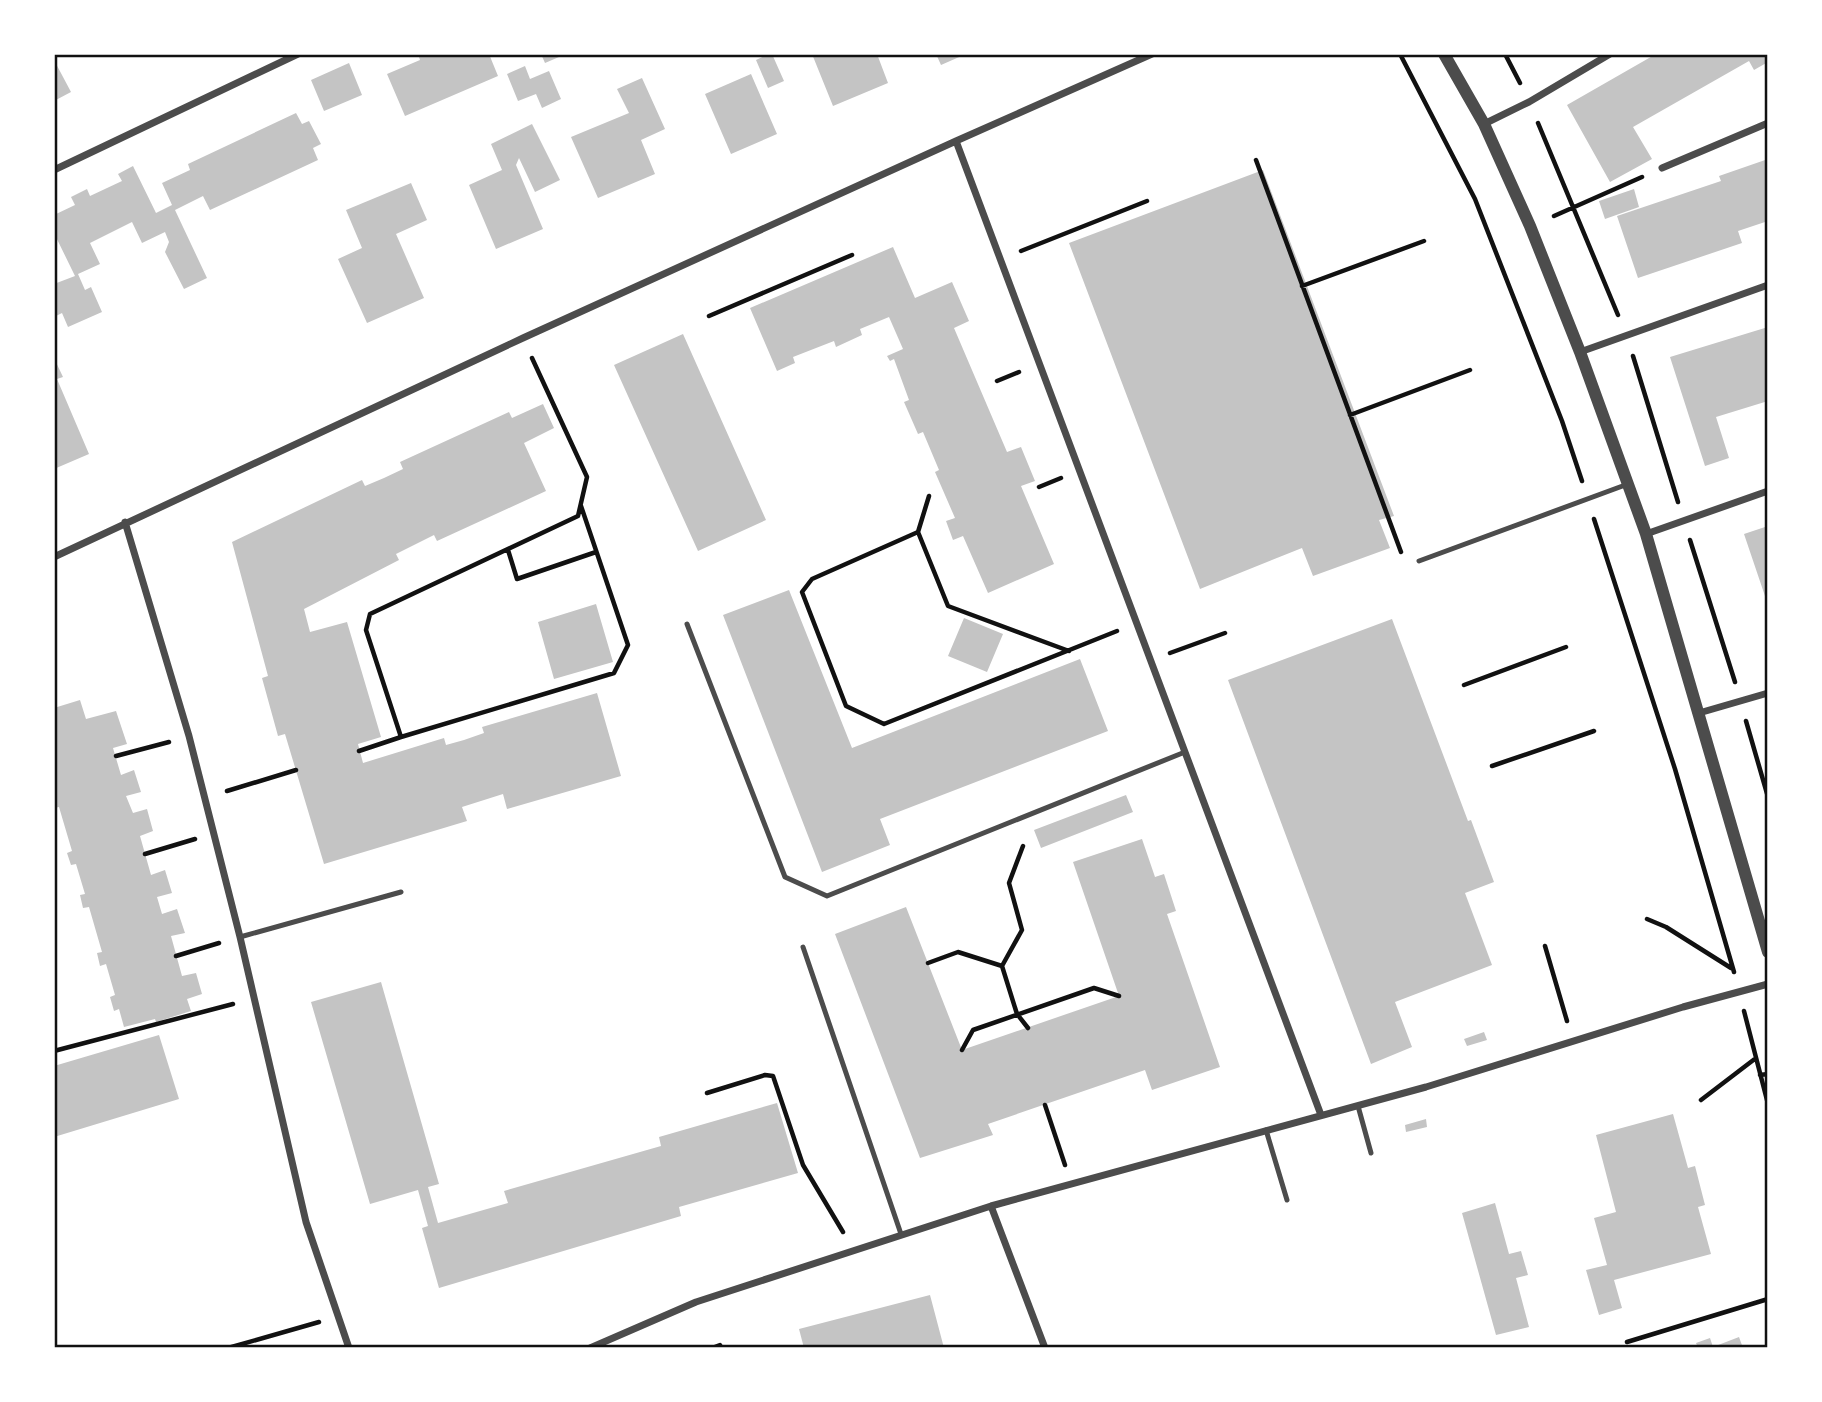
<svg xmlns="http://www.w3.org/2000/svg" width="1822" height="1402" font-family="'Sofia Sans Condensed',sans-serif">
<style>
.building{fill:#c4c4c4}
.lines{fill:none;stroke-linecap:round;stroke-linejoin:round}
.path{stroke:#111;stroke-width:4.5}
.service{stroke:#4c4c4c;stroke-width:5}
.minor{stroke:#4c4c4c;stroke-width:7}
.tertiary{stroke:#4c4c4c;stroke-width:12}
.neatline{fill:none;stroke:#111;stroke-width:2.5}
</style>
<rect width="100%" height="100%" fill="#fff"/>
<path class="building" d="M418,54H489L498,76L405,116L387,74L420,60Z
M541,54H566L545,63Z
M769,54H772L784,81L768,88L756,60Z
M812,54H877L888,83L833,106Z
M936,54H966L941,65Z
M1656,54H1768V62L1754,70L1749,61L1633,127L1652,159L1610,182L1567,105Z
M54,60L71,92L54,101Z
M349,63L362,95L324,111L311,80Z
M525,66L530,79L549,71L561,99L542,108L536,94L518,101L507,74Z
M751,74L777,134L731,154L705,94Z
M642,78L665,129L641,140L655,174L598,198L571,137L629,113L617,89Z
M296,113L302,124L309,121L321,144L313,148L318,160L210,210L203,196L175,210L207,278L184,289L165,252L169,242L165,232L142,243L132,222L90,243L100,264L78,274L85,290L91,287L102,312L68,327L62,313L54,317V284L75,276L54,233V215L75,205L71,197L87,189L90,196L122,181L118,174L133,166L156,213L172,205L162,183L190,170L188,164Z
M532,124L560,180L535,192L519,158L516,165L543,229L496,249L469,185L502,170L491,144Z
M1768,159V221L1738,231L1742,243L1638,278L1617,216L1721,181L1719,176Z
M1263,170L1394,516L1379,520L1390,548L1313,576L1302,548L1200,589L1069,243Z
M411,183L427,220L396,234L424,298L367,323L338,259L362,248L346,210Z
M1634,189L1639,207L1605,219L1599,201Z
M893,247L915,298L952,282L969,321L954,328L1007,452L1021,447L1035,481L1021,486L1054,564L988,593L963,536L953,540L946,521L955,518L935,472L939,470L923,432L918,434L904,402L909,400L894,359L890,361L887,356L903,349L889,317L860,329L862,335L836,347L834,341L793,357L795,363L777,371L750,308Z
M1768,327V401L1716,417L1729,458L1705,466L1670,357Z
M683,334L766,520L698,551L614,365Z
M54,358L63,377L57,379L89,454L54,469Z
M543,404L554,428L524,443L546,491L437,541L434,535L396,554L399,560L304,609L310,632L347,622L381,737L358,744L363,763L444,738L446,745L464,740L484,733L482,727L597,693L621,776L507,809L503,794L462,807L467,821L324,864L285,734L278,736L262,678L268,676L232,542L362,480L365,486L384,478L403,469L400,462L509,412L512,418Z
M1768,526V602H1767L1744,534Z
M789,590L852,748L1080,659L1108,731L880,819L890,845L822,872L723,615Z
M596,604L613,662L554,679L538,622Z
M964,618L1003,634L987,672L948,656Z
M1392,619L1468,821L1471,820L1494,882L1465,893L1492,965L1395,1002L1412,1047L1371,1064L1228,680Z
M80,700L86,719L116,711L127,744L113,748L121,775L134,770L141,792L126,796L133,813L147,809L153,831L140,836L151,875L165,870L172,893L157,897L162,914L177,909L185,933L171,936L182,976L196,973L202,994L187,999L191,1011L156,1022L155,1019L124,1027L119,1009L114,1011L110,997L115,995L106,964L100,966L97,953L102,952L89,907L83,908L80,895L85,894L76,864L71,865L67,853L72,851L59,807L54,808V708Z
M1126,795L1133,812L1041,848L1034,830Z
M1142,839L1155,877L1164,874L1176,911L1167,914L1220,1067L1152,1090L1145,1070L988,1124L993,1135L920,1158L835,934L906,907L962,1050L1119,996L1073,862Z
M381,982L439,1184L428,1187L438,1223L508,1203L504,1191L661,1146L659,1137L777,1103L798,1173L679,1207L681,1216L439,1288L422,1228L428,1226L418,1190L370,1204L311,1002Z
M1484,1032L1487,1040L1467,1046L1464,1039Z
M159,1035L179,1099L54,1137V1066Z
M1673,1114L1688,1168L1695,1166L1705,1205L1698,1207L1711,1254L1614,1280L1622,1308L1599,1315L1586,1270L1607,1265L1594,1218L1616,1212L1596,1135Z
M1426,1119L1427,1127L1406,1132L1405,1125Z
M1495,1203L1509,1254L1521,1251L1528,1275L1516,1278L1529,1327L1496,1335L1462,1213Z
M930,1295L944,1348H804L799,1329Z
M1739,1337L1743,1348H1698L1696,1343L1710,1338L1713,1347Z"/>
<g class="lines">
<path class="path" d="M1400,54L1475,199L1562,421L1582,481
M1505,54L1520,83
M1538,123L1618,315
M1256,160L1401,552
M1554,216L1642,177
M1021,251L1147,201
M1302,286L1424,241
M709,316L852,255
M1633,356L1678,502
M532,358L587,477L578,516L370,614L366,630L401,737L614,673L628,645L581,506
M997,381L1019,372
M1350,415L1470,370
M1039,487L1061,478
M1594,519L1675,769L1734,972
M918,532L929,496
M1690,540L1735,682
M508,550L517,579L596,552
M1069,651L948,606L918,532L812,579L802,592L846,706L884,724L1117,631
M1170,653L1225,633
M1464,685L1566,647
M1746,721L1768,797
M359,751L401,737
M116,756L169,742
M1492,766L1594,731
M227,791L296,770
M1023,846L1009,883L1022,930L1002,966L1017,1014L1028,1028
M145,854L195,839
M1647,919L1666,927L1731,968
M1545,946L1567,1021
M176,956L219,943
M928,963L958,952L1002,966
M1744,1011L1768,1104
M962,1050L973,1030L1094,988L1119,996
M54,1051L233,1004
M1760,1075L1768,1074
M707,1093L765,1075L773,1076L803,1165L843,1232
M1701,1100L1756,1058
M1045,1105L1065,1165
M1627,1342L1768,1299
M228,1348L319,1322
M712,1348L720,1345L721,1348"/>
<path class="service" d="M1419,561L1628,484
M687,624L785,877L827,896L1185,752
M240,937L401,892
M803,947L901,1234
M1358,1106L1371,1153
M1266,1130L1287,1200"/>
<path class="minor" d="M1484,124L1529,102L1610,54
M956,141L1321,1115
M1662,168L1768,123
M54,170L298,54
M1580,352L1768,285
M125,522L189,736L240,937L306,1222L349,1348
M1646,534L1768,491
M54,557L523,338L956,141L1152,54
M1699,713L1768,693
M991,1206L1045,1348
M590,1348L696,1302L991,1206L1426,1087L1683,1007L1768,984"/>
<path class="tertiary" d="M1444,54L1484,124L1530,226L1580,352L1646,534L1768,952"/>
</g>
<rect width="1822" height="1402" fill="none" stroke="#ffffff" stroke-width="112"/>
<rect x="56" y="56" width="1710" height="1290" class="neatline"/>
</svg>
